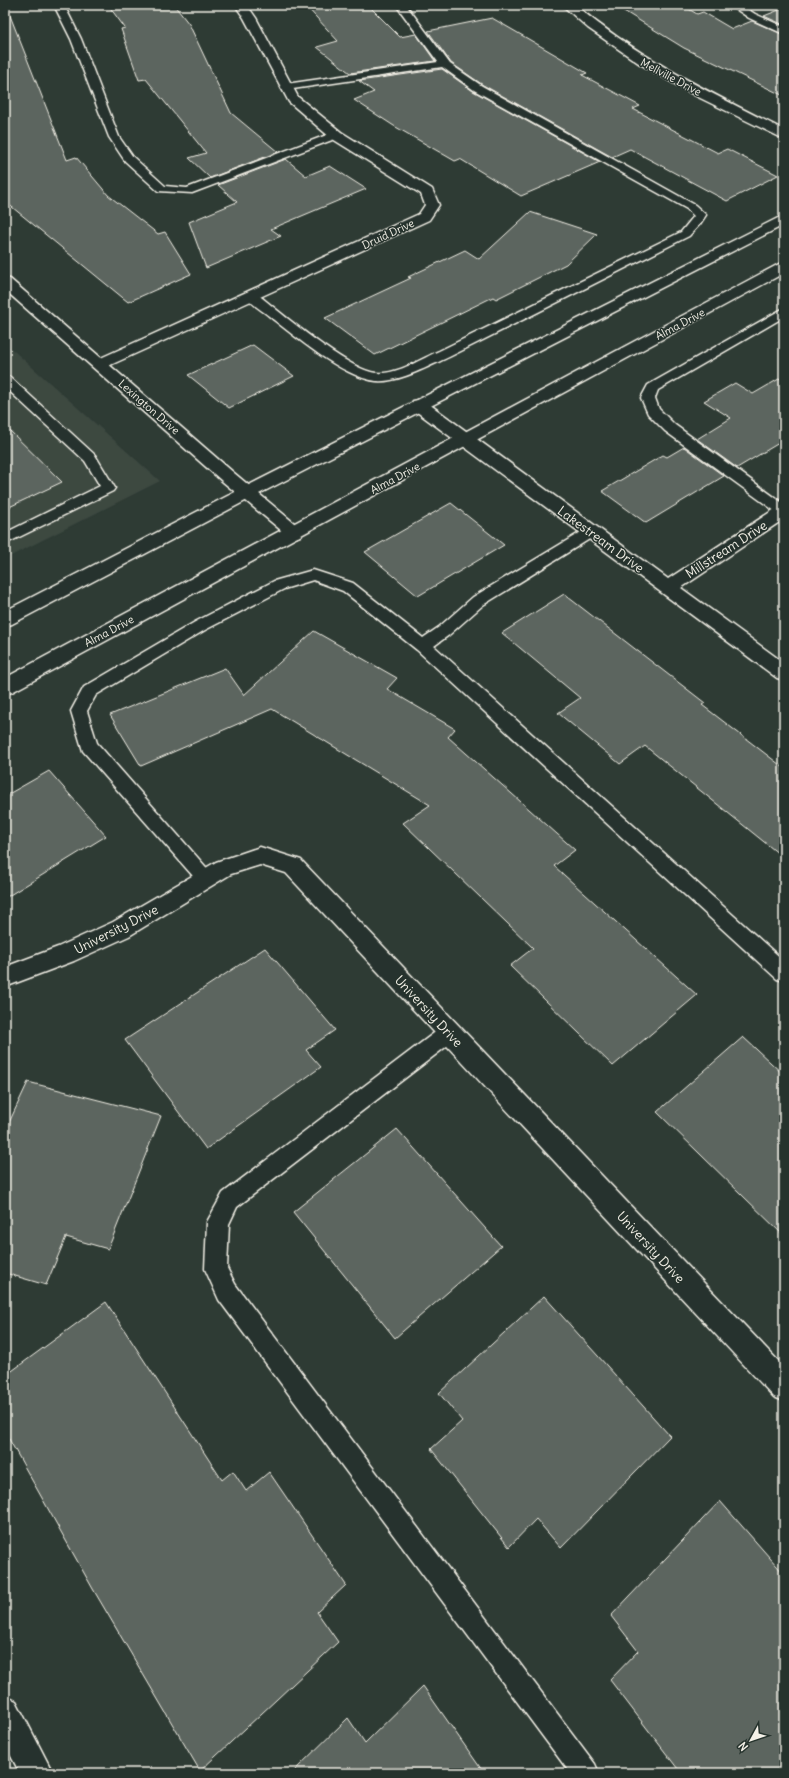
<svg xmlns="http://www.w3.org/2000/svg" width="789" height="1778" font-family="Delius,sans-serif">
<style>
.built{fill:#3c4841}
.building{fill:#5c655e;stroke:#f4f1e8}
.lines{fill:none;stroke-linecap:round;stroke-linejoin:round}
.service-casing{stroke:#f4f1e8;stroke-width:3}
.minor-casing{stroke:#f4f1e8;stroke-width:3}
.tertiary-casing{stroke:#f4f1e8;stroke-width:3}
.secondary-casing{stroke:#f4f1e8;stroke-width:3}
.service{fill:#26332d;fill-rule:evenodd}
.minor{fill:#26332d;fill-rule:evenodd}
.tertiary{fill:#26332d;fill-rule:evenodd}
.secondary{fill:#26332d;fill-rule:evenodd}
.labels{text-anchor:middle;stroke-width:3;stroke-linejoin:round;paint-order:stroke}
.far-street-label{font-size:11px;fill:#f4f1e8;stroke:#26332d}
.street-label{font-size:13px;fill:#f4f1e8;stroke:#26332d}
</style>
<rect width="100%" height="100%" fill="#2e3b34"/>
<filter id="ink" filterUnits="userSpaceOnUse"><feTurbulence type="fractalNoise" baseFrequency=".025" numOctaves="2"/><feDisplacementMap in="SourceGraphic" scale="8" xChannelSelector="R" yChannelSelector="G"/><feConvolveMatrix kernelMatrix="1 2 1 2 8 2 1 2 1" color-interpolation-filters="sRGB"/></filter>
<g filter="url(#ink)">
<path class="built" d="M5,343L160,481L5,559Z"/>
<path class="building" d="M108,5H174L189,24L231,113L278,152L210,178L189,158L206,153L146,79L139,80L121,29L125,28Z
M305,5H368L400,37L416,34L435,61L350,73L317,47L338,41Z
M614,5H682L697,14L703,12L732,29L752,21L784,35V96L684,48Z
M5,8H7L67,160L76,157L108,195L158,234L165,232L191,274L128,302L7,203L5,196Z
M784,8V25L764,16Z
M492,18L587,73L582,75L640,106L633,109L718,153L727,149L778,175L727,201L630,149L612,157L483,85L451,63L428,31Z
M442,69L473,91L600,162L521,196L460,159L455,161L394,126L354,100L374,92L359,81Z
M286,159L306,176L330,166L366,189L271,229L281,236L206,268L189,222L237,202L218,185Z
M530,212L597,234L566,264L496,299L493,297L375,355L325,318L411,278L408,277L465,250L479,259Z
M253,345L294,376L229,408L188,375Z
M784,376V440L737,468L697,439L731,418L704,401L735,383L753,394Z
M5,426L62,482L5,509Z
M684,447L724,476L646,523L602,491L663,455L667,457Z
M451,503L504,545L418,596L365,552Z
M564,594L705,703L702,705L784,768V858L645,746L620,764L558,713L580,698L502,633Z
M314,631L397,678L387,689L455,729L448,737L575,850L554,866L697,995L613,1066L510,966L533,948L403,823L430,805L272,709L141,766L110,715L225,668L244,695Z
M49,771L106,836L5,898V796Z
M265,948L335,1030L306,1050L321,1067L206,1149L125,1040Z
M743,1037L784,1075V1236L657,1112Z
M28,1082L161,1116L108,1249L66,1237L46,1285L5,1273V1131Z
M397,1129L501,1246L395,1338L293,1212Z
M544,1296L670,1436L561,1548L536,1519L509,1547L431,1449L462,1421L439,1393Z
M106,1302L222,1480L233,1471L246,1491L269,1472L346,1585L317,1612L338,1642L200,1771L93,1589L5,1432V1376Z
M720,1501L784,1574V1773H681L610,1680L638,1651L611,1616Z
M423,1686L484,1773H292L348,1718L365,1743Z"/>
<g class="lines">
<g class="service-casing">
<path id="service" d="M54,5H64L81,39L119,137L133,157L165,186L187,188L332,133H340L341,135L340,137L192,193L158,191L125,161L109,137L71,39Z
M396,5H406L450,64L482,86L695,205L706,215L700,224L689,236L449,357C429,366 398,383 376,381C343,377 296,337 269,316C262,310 251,304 246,296L248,293H256C281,313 348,370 376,373C397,375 421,359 439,351L681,232L694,216L687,209L474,90L442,67L286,90L282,89L281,87L282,85L286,84L438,62Z
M730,5H741L755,14L784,27V34L749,18Z
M784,308V317L658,390L655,398L659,409L675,425L784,504V516L779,514L665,431L648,414L641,398L648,385Z
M5,376L10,377L95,455L115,488L113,491L5,544V533L100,486L85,461L5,387Z
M591,527L596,529L598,532L596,535L483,605L449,635L434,646L784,961V981L777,979L417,650L343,591L313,580L284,589L205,630L96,695L87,711L97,743L212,874L215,879L212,884L206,886L200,884L83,751L71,711L84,687L195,622L274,581L313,570L353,583L423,638L439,627L473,597L586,529Z
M449,1024L456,1027L459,1033L456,1039L237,1207L229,1224L227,1268L235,1284L595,1764L599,1773H570L219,1300L205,1269L207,1222L223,1193L442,1027Z"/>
</g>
<g class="minor-casing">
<path id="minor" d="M235,5H247L256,18L298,97L341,132L432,189L439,205L429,220L106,367L100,369L94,367L92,364L94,361L419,214L425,205L421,194L331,138L289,102L244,18Z
M562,5H575C638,58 711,93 784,130V139L694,95L640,64L588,28Z
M419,400L425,401L668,579L778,507L784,505V519L681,588L784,663V680L777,678L413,409L411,405L413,401Z
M260,847L301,860L784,1367V1401L774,1397L286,873L260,865L231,874L129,936L74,961L5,987V967L58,947L113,922L216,862Z
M5,1696L16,1701L53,1773H20L5,1745Z"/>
</g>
<g class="tertiary-casing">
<path id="tertiary" d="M5,278L10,279L234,473L300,528L303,532L300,536L294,538L288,536L222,481L5,290Z"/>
</g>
<g class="secondary-casing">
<path id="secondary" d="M784,215V225L253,497L12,624L5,626V611L241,489Z
M784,263V273L12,692L5,694V678L779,264Z"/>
</g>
<use href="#service" class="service"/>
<use href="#minor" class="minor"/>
<use href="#tertiary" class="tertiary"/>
<use href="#secondary" class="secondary"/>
</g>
</g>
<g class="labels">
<g class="far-street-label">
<text transform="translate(671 77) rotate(28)" y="4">Mellville Drive</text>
<text transform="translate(388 234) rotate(-25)" y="4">Druid Drive</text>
<text transform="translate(680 324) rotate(-28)" y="4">Alma Drive</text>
<text transform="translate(149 407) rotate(41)" y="4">Lexington Drive</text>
<text transform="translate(395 478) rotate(-28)" y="4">Alma Drive</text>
<text transform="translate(109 631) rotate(-28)" y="4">Alma Drive</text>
</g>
<g class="street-label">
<text transform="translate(601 539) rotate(36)" y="5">Lakestream Drive</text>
<text transform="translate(726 549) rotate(-33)" y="5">Millstream Drive</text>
<text transform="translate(116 929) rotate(-27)" y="5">University Drive</text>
<text transform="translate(429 1011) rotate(47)" y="5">University Drive</text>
<text transform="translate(651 1247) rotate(47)" y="5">University Drive</text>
</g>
</g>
<rect width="789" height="1778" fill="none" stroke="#26332d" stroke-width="20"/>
<rect x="10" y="10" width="769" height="1758" fill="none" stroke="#f4f1e8" stroke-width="1.5" filter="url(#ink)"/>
<g transform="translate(751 1740) rotate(230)" stroke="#26332d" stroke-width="3" paint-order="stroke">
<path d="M0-3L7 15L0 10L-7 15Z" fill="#f4f1e8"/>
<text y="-6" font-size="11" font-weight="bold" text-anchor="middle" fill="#f4f1e8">N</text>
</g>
</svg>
